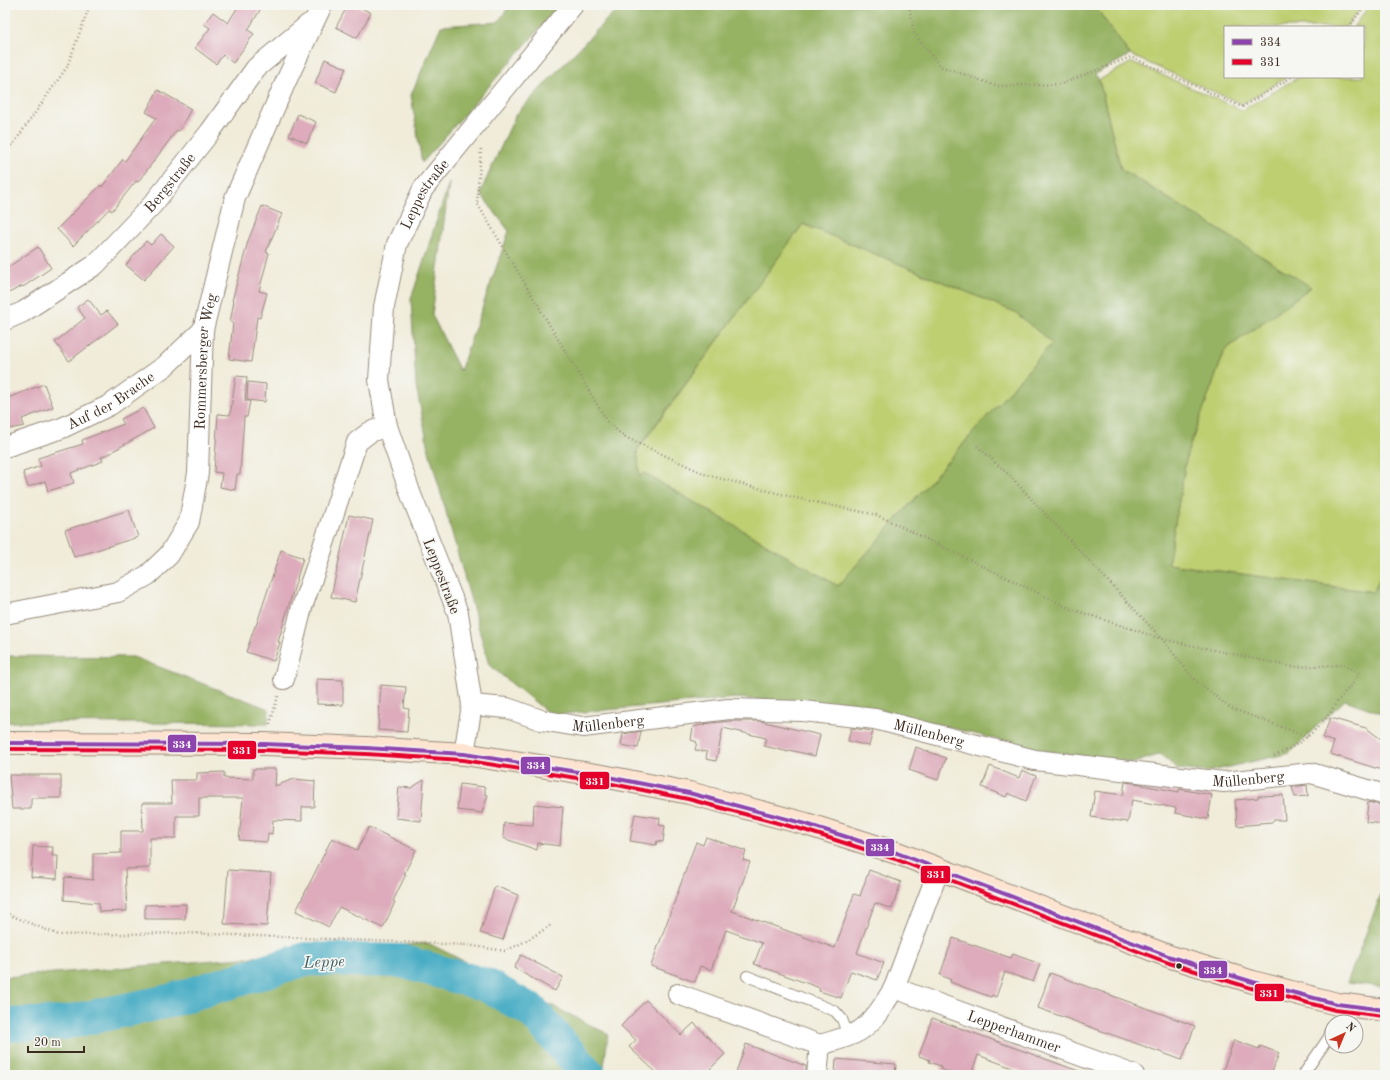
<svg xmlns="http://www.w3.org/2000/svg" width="1390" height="1080" font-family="'Old Standard TT',serif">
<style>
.green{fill:#becf72;stroke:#7c7c48}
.forest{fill:#96b264;stroke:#686e41;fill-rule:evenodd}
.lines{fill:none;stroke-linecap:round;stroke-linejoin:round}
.river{stroke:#43aac3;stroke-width:34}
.building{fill:#ddabbb}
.lane-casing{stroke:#968b7c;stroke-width:12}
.street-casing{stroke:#968b7c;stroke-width:22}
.secondary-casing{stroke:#968b7c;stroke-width:24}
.path{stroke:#968b7c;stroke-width:2.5;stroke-dasharray:1 3;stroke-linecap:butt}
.lane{stroke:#fff;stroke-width:10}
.street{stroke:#fff;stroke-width:20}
.secondary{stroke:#fde4d0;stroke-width:22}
.bus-1-casing{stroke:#f6f6f2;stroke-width:7}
.bus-2-casing{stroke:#f6f6f2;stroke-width:7}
.bus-1{stroke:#8e44ad;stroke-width:4}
.bus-2{stroke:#e4002b;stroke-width:4}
.bus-dot{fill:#3b2a1e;stroke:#f6f6f2;stroke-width:1.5}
.labels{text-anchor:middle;stroke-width:3.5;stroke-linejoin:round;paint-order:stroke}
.street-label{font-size:15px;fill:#3b2a1e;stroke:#f6f6f2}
.water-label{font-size:16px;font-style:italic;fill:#3e5d60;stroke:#f6f6f2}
.line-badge{stroke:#f6f6f2;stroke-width:1.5}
.badge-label{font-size:11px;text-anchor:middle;font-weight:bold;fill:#fff}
</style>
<rect width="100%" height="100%" fill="#f6f6f2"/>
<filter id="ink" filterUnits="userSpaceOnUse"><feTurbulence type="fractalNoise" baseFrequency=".025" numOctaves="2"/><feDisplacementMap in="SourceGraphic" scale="8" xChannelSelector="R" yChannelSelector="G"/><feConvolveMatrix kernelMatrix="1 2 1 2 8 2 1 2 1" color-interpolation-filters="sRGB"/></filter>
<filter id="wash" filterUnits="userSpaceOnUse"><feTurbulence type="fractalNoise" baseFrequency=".012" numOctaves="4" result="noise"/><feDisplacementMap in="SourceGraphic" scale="16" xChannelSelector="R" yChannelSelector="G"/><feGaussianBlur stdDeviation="0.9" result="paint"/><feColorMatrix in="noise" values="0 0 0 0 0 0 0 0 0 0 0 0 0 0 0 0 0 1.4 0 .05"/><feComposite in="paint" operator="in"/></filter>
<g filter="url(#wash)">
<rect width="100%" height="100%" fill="#f0ecd9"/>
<path class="green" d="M1094,5H1363L1346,27H1225V77H1287L1242,104L1130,55Z
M1370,5H1385V568L1374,592L1168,564L1187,454L1225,350L1311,287L1121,169L1099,80L1132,62L1242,110L1299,77H1363V27H1353Z
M803,224L1015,312L1052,343L838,586L644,473L640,478L637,451Z"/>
<path class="forest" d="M510,5H560L422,163L411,95L441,26L498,22Z
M575,5H1094L1130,55L1095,74L1099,80L1121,169L1311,287L1225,350L1187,454L1168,564L1373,592L1385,568V714L1345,700L1322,721L1290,753L1207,772L1178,769L1160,754L1134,763L1037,750L879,709L736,698L551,715L489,665L429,451L416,386L411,299L449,183L432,315L460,371L509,231L480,193L516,114L615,11ZM803,224L1015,312L1052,343L838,586L644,473L640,477L637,450Z
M5,656L133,657L269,709L268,724L5,722Z
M1385,884V987L1347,983Z
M428,943L608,1034L603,1075H5V977Z"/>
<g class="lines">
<path class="river" d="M5,1025L63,1023L169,1001L306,959L401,961L486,985L532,1011L589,1075"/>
</g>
<g id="blocks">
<path class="building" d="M239,5H263L248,30L254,34L233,63L223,55L216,64L195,48L210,28L204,24L213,12L228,23Z
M348,5H356L371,13L357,38L336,27Z
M325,59L346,68L336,92L315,83Z
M158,90L191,109L179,131L177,130L138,182L136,181L112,211L109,209L73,246L57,229L101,185L102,187L123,159L125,161L156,118L146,112Z
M298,114L316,122L307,143L289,135Z
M262,206L282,214L266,252L269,253L259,291L267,293L260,318L257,317L251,362L229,359L233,323L230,322L234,301H232L248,241Z
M161,234L174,246L144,280L126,265L146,241L151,245Z
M38,247L51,268L23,287L22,286L5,295V269Z
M88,299L101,315L107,311L118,324L69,361L55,342L85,318L77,307Z
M236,376L247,377L245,401H250L247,417H244L240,474H237L235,490L220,487L222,473L214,472L218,414L230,415Z
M248,382L266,384L265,402L247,400Z
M44,384L53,407L22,419L24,426L9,429L5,409V399Z
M143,408L154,428L113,451V452L101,457L103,461L71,473L74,483L48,491L45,481L28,487L23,472L41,466L38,458L83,444L82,440L124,424L121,419Z
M129,510L138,537L74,557L65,530Z
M349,515L373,520L355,602L331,597Z
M281,550L303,558L278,642H280L274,661L246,652L255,626H256Z
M317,679L343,680V705L317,704Z
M381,685L406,687L404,708L409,709L407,732L378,730Z
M1330,718L1366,728L1385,742V771L1330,754L1334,742L1323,738Z
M730,721H760L820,735L815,756L789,750V752L764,746L766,738L723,728L716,761L706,759L707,752L695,750L697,742L691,740L693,727L706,724H703Z
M851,728L873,731L869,746L848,741Z
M641,731L638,748L621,745L623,734Z
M916,747L946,758L938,780L909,770Z
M990,766L1019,778L1022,770L1036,776L1026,801L1008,793L1006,797L982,787Z
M253,769H276L275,786L294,779L315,781L314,807H302V821L273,820L272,834L268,833L267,842L239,840L243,798H199V816H176V838H150V868L125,869L127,911L99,912V903L64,900L65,877L93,880V854L121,853V831H143L142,803H172L171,780H197V773L224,772V778L253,779Z
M9,775H61V798H31V809H12Z
M424,780L421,821L396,818L399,787L411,788Z
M1125,782L1142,784V785L1179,792V789L1212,795L1208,819L1175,813L1176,808L1132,800L1128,822L1091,817L1095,791L1123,795Z
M460,784L485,787V794L488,795L482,813L457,810Z
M1307,785L1308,796L1295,797L1292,787Z
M1283,795L1285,820H1273V822L1259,823V824L1237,826L1235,800L1258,798V796Z
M1368,802L1385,806L1383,824L1366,822Z
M534,804L563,807L560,846L538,843L537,850L503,838L504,823L533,825Z
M635,814L660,818L659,825L665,826L663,842L657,841L656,845L630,841Z
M369,827L416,850L404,874H406L393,901L395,902L383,928L339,907L329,927L296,911L332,838L357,850Z
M706,837L746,851L743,860L750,862L732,911L835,948L854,894L860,896L869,870L901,882L892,909L875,903L857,953L884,963L877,980L851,971L841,998L819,991L820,988L754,964L762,943L726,930L711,970L700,966L695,982L651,966L696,842L703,845Z
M33,846L53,847L52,856H58L57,879L31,877Z
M228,870L271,873L267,926L224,924Z
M495,886L518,895L503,940L480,933Z
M186,904L185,919H145V905Z
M953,938L1011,958L1013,954L1040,964L1033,982L1005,972L996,997L992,995L991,997L950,982L951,980L940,975Z
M521,955L563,977L555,991L514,968Z
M1050,973L1195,1026L1182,1060L1038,1008Z
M646,1000L681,1035L694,1023L725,1054L704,1075H659L629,1047L636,1040L621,1026Z
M932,1018L1084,1073V1075H1031L978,1055L971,1075H957L940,1069L941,1066L929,1062L930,1060L919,1056Z
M1234,1040L1259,1049L1260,1046L1279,1053L1271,1075H1221Z
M746,1044L806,1066V1075H735Z
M836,1059L896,1064L895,1075H835Z"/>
</g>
</g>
<g filter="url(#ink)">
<use href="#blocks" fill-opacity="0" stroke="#968b7c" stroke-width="1"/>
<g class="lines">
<g class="lane-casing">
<path id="lane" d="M747,976L835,1011L842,1019L848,1036
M1303,1075L1329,1037L1332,1025"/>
</g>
<g class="street-casing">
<g id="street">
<path id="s1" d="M5,320L23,312L95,265L153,204L210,132L256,68L309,24"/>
<path id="s2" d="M5,447L62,428L110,405L165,366L203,330"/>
<path id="s3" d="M5,614L118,592L148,575L169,555L189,522L198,473L203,330L235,198L286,81L322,5"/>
<path d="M284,679L302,607L318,562L357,442L370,432L387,426"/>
<path id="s4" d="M472,705L507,708L541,720L583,727L729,709L803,711L875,719L1035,760L1224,782L1311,773L1385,795"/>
<path id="s5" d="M464,754L472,705L458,613L411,495L387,426L379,380L384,307L397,244L423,189L573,5"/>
<path id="s6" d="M939,869L894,988L1134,1075"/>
<path d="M678,994L820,1045"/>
<path d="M817,1075L820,1045C833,1041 847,1038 859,1031C874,1022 885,1003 894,988"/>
</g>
</g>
<g class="secondary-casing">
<path id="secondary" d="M5,743L264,744L366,748L464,754L603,776L689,793L806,824L897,853L1171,957L1253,982L1337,1004L1385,1010"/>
</g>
<path class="path" d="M909,5L914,33L940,66L997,86L1061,84L1131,57L1242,107L1292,77
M1349,27L1365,5
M481,149L477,203L608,423L625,437L707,475L796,498L877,515L1071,609L1162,639L1193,678L1230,708L1309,737
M5,151L14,143L67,67L90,5
M977,446L1009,475L1162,639L1293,667L1344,665L1358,673C1355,684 1347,689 1340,698C1336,703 1333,709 1329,714C1313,735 1297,746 1272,757
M270,724L278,696
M5,913L59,935L188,933L467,945L505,951L528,940L551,925"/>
<use href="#lane" class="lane"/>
<use href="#street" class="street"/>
<use href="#secondary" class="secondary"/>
<g class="bus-1-casing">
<path id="bus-1" d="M5,743L264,744L366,748L464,754L603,776L689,793L806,824L897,853L1171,957L1253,982L1337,1004L1385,1010"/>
</g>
<g class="bus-2-casing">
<path id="bus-2" d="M5,749L264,750L366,754L463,760L602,782L688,799L804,830L895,859L1169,963L1251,988L1335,1010L1384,1016"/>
</g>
<use href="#bus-1" class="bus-1"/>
<use href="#bus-2" class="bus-2"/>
</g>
</g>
<circle class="bus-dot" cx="1179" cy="966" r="3.5"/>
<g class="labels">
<g class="street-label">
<text dy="5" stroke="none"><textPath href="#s1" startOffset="217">Bergstraße</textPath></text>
<text dy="5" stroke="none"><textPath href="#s5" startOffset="584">Leppestraße</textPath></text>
<text dy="5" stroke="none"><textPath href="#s3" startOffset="379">Rommersberger Weg</textPath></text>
<text dy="5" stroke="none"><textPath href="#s2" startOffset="116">Auf der Brache</textPath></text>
<text transform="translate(442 576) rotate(69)" y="5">Leppestraße</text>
<text dy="5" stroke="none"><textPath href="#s4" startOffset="139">Müllenberg</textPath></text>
<text dy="5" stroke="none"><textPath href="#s4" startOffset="463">Müllenberg</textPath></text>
<text dy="5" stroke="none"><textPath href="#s4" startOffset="787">Müllenberg</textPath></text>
<text dy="5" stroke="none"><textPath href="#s6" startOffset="255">Lepperhammer</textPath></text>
</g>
<g class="water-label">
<text transform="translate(324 961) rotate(-2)" y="6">Leppe</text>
</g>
</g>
<g class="line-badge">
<rect x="167" y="734" width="30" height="19" rx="4" fill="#8e44ad"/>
<rect x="227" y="740" width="30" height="20" rx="4" fill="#e4002b"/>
<rect x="520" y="756" width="31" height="19" rx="4" fill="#8e44ad"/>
<rect x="579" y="771" width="31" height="19" rx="4" fill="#e4002b"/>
<rect x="865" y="838" width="30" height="19" rx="4" fill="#8e44ad"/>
<rect x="920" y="865" width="31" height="19" rx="4" fill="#e4002b"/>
<rect x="1198" y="960" width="30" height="19" rx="4" fill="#8e44ad"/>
<rect x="1254" y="983" width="31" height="19" rx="4" fill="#e4002b"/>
</g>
<g class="badge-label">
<text x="182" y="748">334</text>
<text x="242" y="754">331</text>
<text x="536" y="769">334</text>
<text x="595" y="785">331</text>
<text x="880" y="851">334</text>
<text x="936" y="878">331</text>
<text x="1213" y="974">334</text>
<text x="1269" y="997">331</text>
</g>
<rect width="1390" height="1080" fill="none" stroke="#f6f6f2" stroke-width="20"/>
<rect x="1224" y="26" width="140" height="52" fill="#f6f6f2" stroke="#aba49d"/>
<rect x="1232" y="39" width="20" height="6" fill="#8e44ad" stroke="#aba49d"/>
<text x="1260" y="46" font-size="12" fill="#3b2a1e">334</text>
<rect x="1232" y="59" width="20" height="6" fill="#e4002b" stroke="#aba49d"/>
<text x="1260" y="66" font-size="12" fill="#3b2a1e">331</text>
<g transform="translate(1344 1034) rotate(44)"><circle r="19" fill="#f6f6f2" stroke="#aba49d"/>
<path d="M0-3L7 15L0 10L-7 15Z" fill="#c8321e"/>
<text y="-6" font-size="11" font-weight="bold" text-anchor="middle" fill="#3b2a1e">N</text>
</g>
<path d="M28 1046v6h56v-6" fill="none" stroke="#3b2a1e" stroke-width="2"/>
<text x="34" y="1046" font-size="12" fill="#3b2a1e" stroke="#f6f6f2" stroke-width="3" paint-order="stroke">20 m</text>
</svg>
